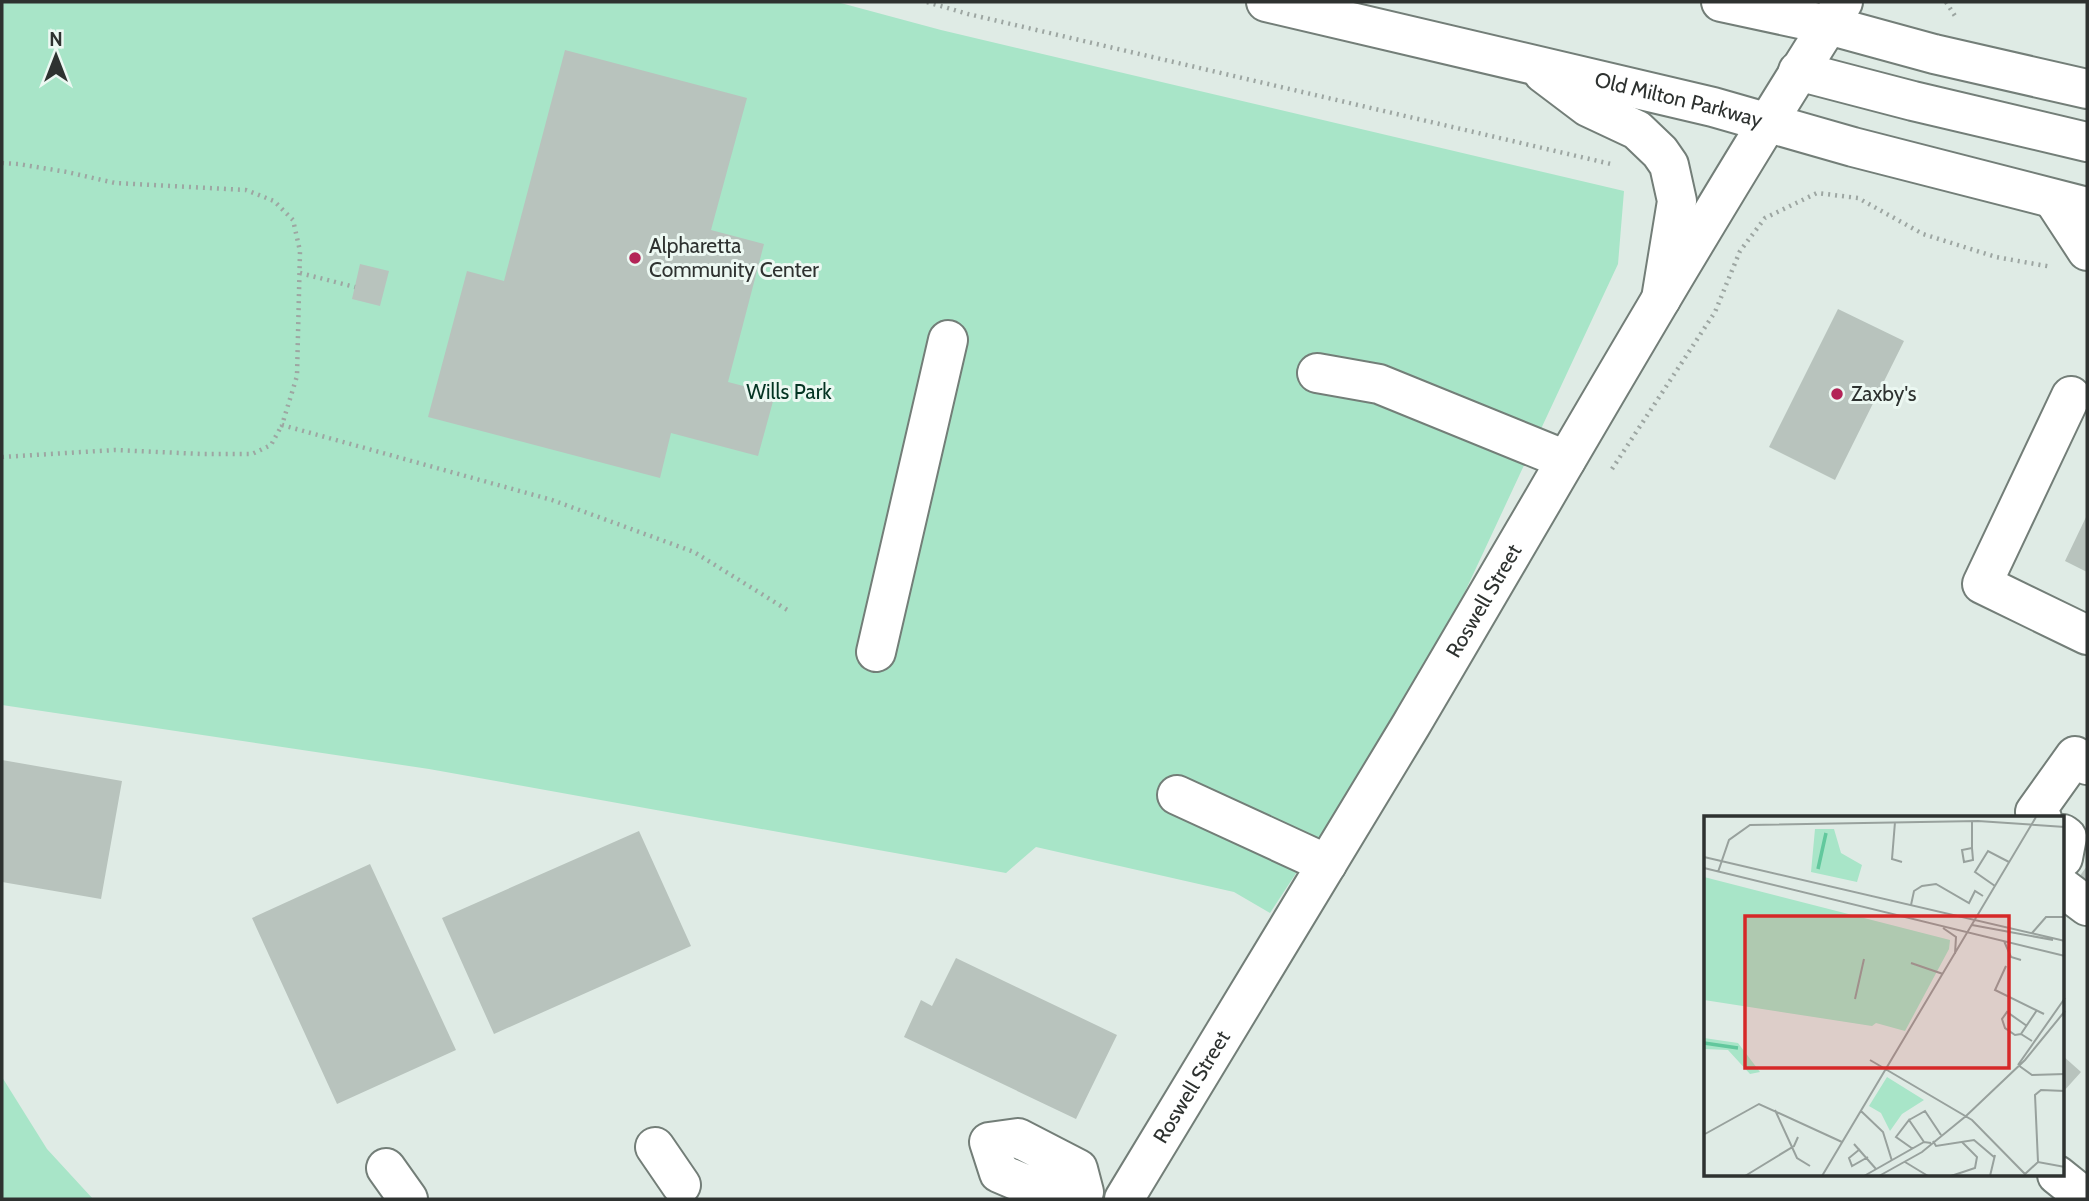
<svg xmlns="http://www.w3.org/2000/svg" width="2089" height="1201" font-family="Cabin,sans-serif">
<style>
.green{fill:#a8e5c8}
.building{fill:#b8c3bd}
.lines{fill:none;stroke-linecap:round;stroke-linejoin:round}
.minor-casing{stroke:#737e78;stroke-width:42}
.major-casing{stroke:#737e78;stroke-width:42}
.path{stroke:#9da6a2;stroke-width:4.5;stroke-dasharray:2 5;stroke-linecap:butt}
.minor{stroke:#fff;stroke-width:38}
.major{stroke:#fff;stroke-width:38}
.poi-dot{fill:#b32457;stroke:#ecf8f2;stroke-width:2.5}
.labels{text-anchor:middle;stroke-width:6;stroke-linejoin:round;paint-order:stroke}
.street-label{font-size:21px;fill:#2e3230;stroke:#ecf8f2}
.poi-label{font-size:21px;fill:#2e3230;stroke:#ecf8f2;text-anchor:start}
.park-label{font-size:21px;fill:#043423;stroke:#ecf8f2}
.inset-river{fill:none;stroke:#62c89d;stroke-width:3.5}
.inset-road{fill:none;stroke:#98a19d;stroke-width:2}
.view{fill:#d62828;fill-opacity:0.15;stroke:#d62828;stroke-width:3.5}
.inset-edge{fill:none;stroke:#2e3230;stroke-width:3.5}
</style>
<rect width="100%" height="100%" fill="#dfebe5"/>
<path class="green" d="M2,2H837L941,30L1624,191L1618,264L1463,596L1346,797L1270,913L1234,892L1036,847L1006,873L429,769L2,705Z
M2,1077L47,1149L93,1199H2Z"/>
<path class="building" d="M565,50L747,98L711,230L764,244L728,382L775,394L758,456L671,433L660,478L428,417L467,271L504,281Z
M360,264L389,271L380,306L352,299Z
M1838,309L1904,341L1835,480L1769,447Z
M2087,515V572L2065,561Z
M2,760L122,781L101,899L2,882Z
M639,831L691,946L494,1034L442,918Z
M370,864L456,1050L337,1104L252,918Z
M2087,866V899L2071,888Z
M956,958L1117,1035L1076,1119L904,1037L921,1000L932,1006Z
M2063,1056L2081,1072L2063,1092Z"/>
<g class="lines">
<g class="minor-casing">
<g id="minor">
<path d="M2053,199L2087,251"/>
<path d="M1317,373L1379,384L1566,460"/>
<path d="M2071,396L1982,584L2087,635"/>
<path d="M876,652L948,340"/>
<path d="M1177,795L1327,864"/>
<path d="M2042,818L2035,812L2075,756L2087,765"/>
<path d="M2063,834L2067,837L2063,858"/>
<path d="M2063,888L2087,906"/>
<path d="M655,1147L681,1185"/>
<path d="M386,1168L408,1199"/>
<path d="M2057,1175L2087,1199"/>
<path d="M1060,1199L999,1173L989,1142L1018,1138L1078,1169L1084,1192"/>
<path id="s1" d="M1124,1199C1219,1041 1316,884 1411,725C1554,483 1692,239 1843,2"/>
</g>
</g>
<g class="major-casing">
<g id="major">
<path id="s2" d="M1266,2L1713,107L1853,147L2087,207"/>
<path d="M1721,2L1828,25L1934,54L2087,89"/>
<path d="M1798,71L1913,101L2087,142"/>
<path d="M1543,73L1588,107L1637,130L1660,152L1669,165L1677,201L1661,299"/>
</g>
</g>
<path class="path" d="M927,2L968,14L1611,164
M1946,2L1957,19
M2,163L18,164L67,172L115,183L246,190L274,201L293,220L300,251L297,376L282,425L552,500L694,552L789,611
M300,273L355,287
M2,457L115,450L202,454H252L271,445L282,425
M1612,469L1715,312L1740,251L1765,218L1817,193L1858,198L1923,234L1996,257L2052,267"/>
<use href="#minor" class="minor"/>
<use href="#major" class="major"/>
</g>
<g class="poi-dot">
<circle cx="635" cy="258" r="7"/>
<circle cx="1837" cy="394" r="7"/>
</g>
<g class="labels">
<g class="street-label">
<text dy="7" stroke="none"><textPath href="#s2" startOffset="424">Old Milton Parkway</textPath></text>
<text dy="7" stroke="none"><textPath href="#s1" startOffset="698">Roswell Street</textPath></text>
<text dy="7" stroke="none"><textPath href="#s1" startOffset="131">Roswell Street</textPath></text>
</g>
<g class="poi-label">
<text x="649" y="253">Alpharetta<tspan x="649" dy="24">Community Center</tspan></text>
<text x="1851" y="401">Zaxby's</text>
</g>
<g class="park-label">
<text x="789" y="399">Wills Park</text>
</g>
</g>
<g transform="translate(1704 816)">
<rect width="360" height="360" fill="#dfebe5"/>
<path d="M111,13H130L137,37L158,49L153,66L107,56ZM0,61L246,124L245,133L201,215L172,207L168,210L0,184ZM0,222L34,227L56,256L46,258L24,234L0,233ZM183,261L220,284L198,298L186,315L177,297L165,290Z" fill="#a8e5c8"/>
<path class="inset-river" d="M114,53L122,17M0,227L34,232"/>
<path class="inset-road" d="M191,6L188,43L198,46M268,6V32L269,44L260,46L258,34L268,32M0,41L361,125M0,52L361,140M14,56L25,24L46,9L274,5L361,11M291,70L271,56L284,35L305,46M207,89L210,75L218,70L232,68L265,87L271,75L279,80M268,109L349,124M239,112L252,121L251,138M328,117L342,101H361M300,125L307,141L317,144M207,147L239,158M302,150L291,174L340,198M151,183L160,143M317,218L311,219L301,212L298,203L303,196L323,210M328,225L317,218L333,194M166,244L268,304L321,358L334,346L361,351M314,249L328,259L361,258M314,249L361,182M71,294L93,342L106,350M157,295L179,316L188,345M205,304L221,295L237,319M1,318L55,288L138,326M229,325L232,330L270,324L290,341M150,328L172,353M156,333L145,342L148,350L164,341M209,333L192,321L205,304L220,326M201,346L224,360M334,346L331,279L337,274L361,275M41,360L90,330L94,321M118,360L332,1M160,360L220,326L227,327M175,360L218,336L262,300L321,244L361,195M247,360L271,352L273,341L258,326M286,360L291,339"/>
<path class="view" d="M41,100H305V252H41Z"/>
<rect width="360" height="360" class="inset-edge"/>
</g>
<rect width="2089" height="1201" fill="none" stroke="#2e3230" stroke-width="7"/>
<g transform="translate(56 56)" stroke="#ecf8f2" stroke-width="5" paint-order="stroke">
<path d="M0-5L12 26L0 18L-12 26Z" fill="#2e3230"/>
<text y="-10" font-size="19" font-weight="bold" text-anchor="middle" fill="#2e3230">N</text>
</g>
</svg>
